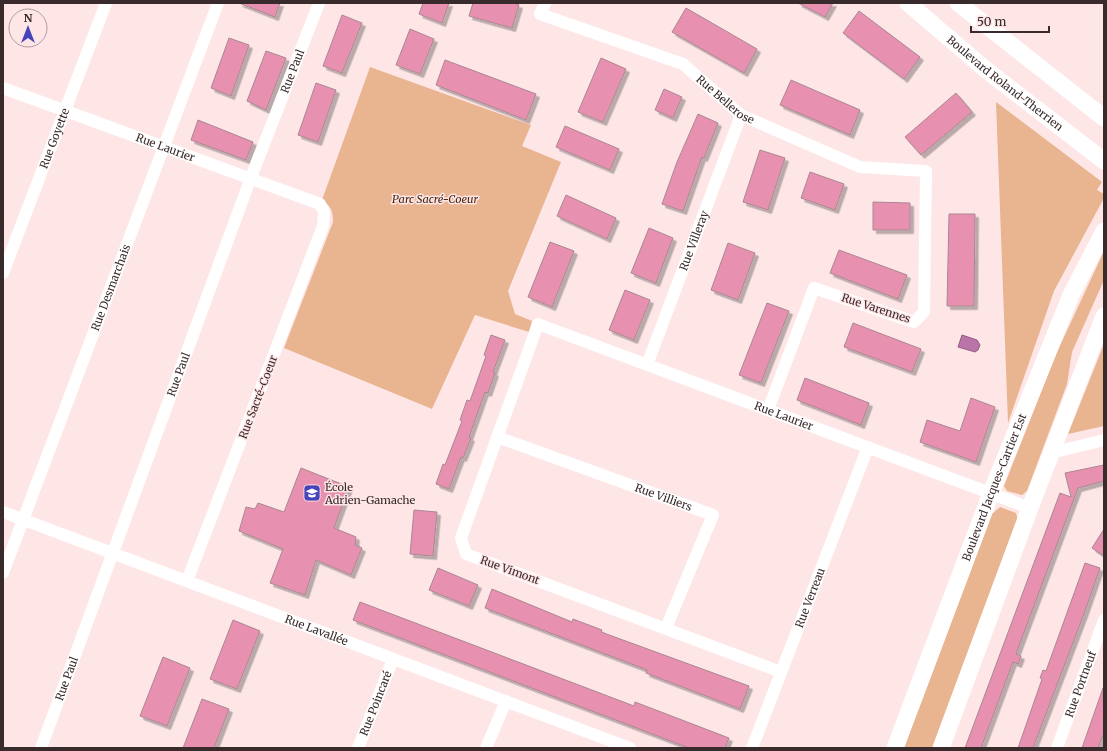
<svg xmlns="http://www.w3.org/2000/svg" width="1107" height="751" font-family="Merriweather,serif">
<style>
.green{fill:#e9b490}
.water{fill:#bb74a9;stroke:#945e83}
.building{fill:#e890b0;stroke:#a88792;filter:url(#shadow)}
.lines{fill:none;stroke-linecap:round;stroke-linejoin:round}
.street{stroke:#fff;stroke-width:12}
.secondary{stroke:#fff;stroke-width:17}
.labels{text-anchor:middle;stroke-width:3;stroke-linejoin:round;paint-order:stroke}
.street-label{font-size:11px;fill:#392a2b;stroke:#fee6e7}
.park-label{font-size:11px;font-style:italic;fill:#42240d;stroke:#fee6e7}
.poi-label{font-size:11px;fill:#392a2b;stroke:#fee6e7;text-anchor:start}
</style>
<defs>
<filter id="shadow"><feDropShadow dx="3.5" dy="3.5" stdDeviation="0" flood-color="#0004"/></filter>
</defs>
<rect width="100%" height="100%" fill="#fee6e7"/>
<path class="green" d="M370,67L531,125L522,146L561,162L508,291L515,314L532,321L529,332L475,315L432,409L284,348L333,222C333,211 331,206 322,200Z
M996,102L1102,182L1097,190L1104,194V198L1054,291L1008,423Z
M1104,251V280L1072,352L1067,384L1027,491L1022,495L1007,491L1004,486L1057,352Z
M1104,344V426L1068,434Z
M1000,507L1016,513L1018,521L933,748H904L992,514Z"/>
<path class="water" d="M962,335L977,340L980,345L978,350L975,352L958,347Z"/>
<path class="building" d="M239,3H280L275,17Z
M423,3H449L442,23L419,14Z
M473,3H513L519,5L512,28L469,16Z
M798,3H833L825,17Z
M686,8L757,49L744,73L672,32Z
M859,11L920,57L904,79L843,33Z
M342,15L362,23L342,73L323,66Z
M410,29L434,39L420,74L396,65Z
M229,38L249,45L231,96L211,88Z
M266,51L286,58L266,110L247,101Z
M601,58L626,69L603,122L578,112Z
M445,60L536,94L526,120L436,85Z
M791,80L860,110L850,135L780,105Z
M316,83L336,90L318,142L298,135Z
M664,89L682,97L673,118L655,110Z
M956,93L972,112L921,155L905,137Z
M698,114L718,123L704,158L702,157L683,211L662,204L677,162Z
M198,120L253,142L246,160L191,140Z
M565,126L619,149L610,170L556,147Z
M760,150L785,158L768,210L743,202Z
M810,172L844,184L835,210L801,198Z
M566,195L616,218L607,239L557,216Z
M873,202L910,203V230H873Z
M949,214H975L974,306H947Z
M649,228L673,238L656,283L631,273Z
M550,242L574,251L552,307L528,297Z
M728,243L755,253L738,300L711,290Z
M839,250L907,275L898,299L830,273Z
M625,290L650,300L634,340L609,330Z
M767,303L789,311L761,383L739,375Z
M853,323L921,349L912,372L844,347Z
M491,335L505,340L493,372L495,373L488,393L485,392L469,437L471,438L463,458L461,457L449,489L436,484L443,464L445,465L462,421L460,420L467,400L470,401L486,356L484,355Z
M805,378L869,403L861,425L797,400Z
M971,398L995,407L976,462L920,442L927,420L960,431Z
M1104,465V481L1078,488L1016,654L1021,656L1018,664L1013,662L981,748H965L1060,493L1071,497L1065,473Z
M301,468L349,487L334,528L356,537L355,545L362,548L351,575L316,560L305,595L270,583L283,549L239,531L246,507L255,509L258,503L284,512Z
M414,510L437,512L433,556L410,554Z
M1104,529V556L1092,548Z
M1085,563L1100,568L1085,611L1033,748H1018L1042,679L1040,678L1043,670L1046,671Z
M438,568L478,585L469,606L429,590Z
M492,589L572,622L573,619L602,630L601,632L749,686L740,709L646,673L647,670L485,608Z
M360,602L634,706L635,702L729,738L725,748H689L353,620Z
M233,620L260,631L237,689L210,679Z
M163,657L190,668L167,726L140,716Z
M1103,688L1104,733L1098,748H1082Z
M202,699L229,709L214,748H183Z"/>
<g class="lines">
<g class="street">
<path id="s1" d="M545,3L540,14L683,64L741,115L860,167L926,171L924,312L914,322L814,288L768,410"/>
<path id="s2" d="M3,88L320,204L324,212L323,226L187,581"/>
<path id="s3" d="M3,273L106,3"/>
<path id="s4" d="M647,365L741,115"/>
<path id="s5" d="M497,437L713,515L666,628"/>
<path d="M1051,453L1104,440"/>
<path id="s6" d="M3,512L630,748"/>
<path id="s7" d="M3,573L218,3"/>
<path id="s8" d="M781,672L466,554L461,538L538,324L1030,508"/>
<path id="s9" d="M41,748L250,180L319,3"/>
<path id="s10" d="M358,748L393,659"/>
<path d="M486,748L506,701"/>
<path id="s11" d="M752,748L868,447"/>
<path id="s12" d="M1057,748L1104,620"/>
</g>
<g class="secondary">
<path id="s13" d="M908,3L985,69L1104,161"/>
<path d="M958,3L1104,118"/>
<path id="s14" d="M895,748L991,493L1071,295L1104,231"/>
<path d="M941,748L1030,508L1104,316"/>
</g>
</g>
<defs>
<g id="school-square" transform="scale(0.9)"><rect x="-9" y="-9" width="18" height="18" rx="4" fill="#4744ba" stroke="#fee6e7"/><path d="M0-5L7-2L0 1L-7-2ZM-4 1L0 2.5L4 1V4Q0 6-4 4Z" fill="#fff"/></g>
</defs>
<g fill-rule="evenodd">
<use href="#school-square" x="312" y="493"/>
</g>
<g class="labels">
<g class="street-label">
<text dy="4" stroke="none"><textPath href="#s9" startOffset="722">Rue Paul</textPath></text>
<text dy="4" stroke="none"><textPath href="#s13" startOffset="126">Boulevard Roland-Therrien</textPath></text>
<text dy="4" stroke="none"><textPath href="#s1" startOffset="219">Rue Bellerose</textPath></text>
<text dy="4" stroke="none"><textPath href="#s3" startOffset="144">Rue Goyette</textPath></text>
<text dy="4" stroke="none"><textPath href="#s2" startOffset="173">Rue Laurier</textPath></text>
<text dy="4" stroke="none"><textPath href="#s4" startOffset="133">Rue Villeray</textPath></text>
<text dy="4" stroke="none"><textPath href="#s7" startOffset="305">Rue Desmarchais</textPath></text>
<text transform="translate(876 308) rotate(18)" y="4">Rue Varennes</text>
<text dy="4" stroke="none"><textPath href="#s9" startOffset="398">Rue Paul</textPath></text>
<text transform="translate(258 397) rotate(-69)" y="4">Rue Sacré-Coeur</text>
<text dy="4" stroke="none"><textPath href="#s8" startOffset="843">Rue Laurier</textPath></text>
<text dy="4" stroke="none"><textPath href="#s14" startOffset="279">Boulevard Jacques-Cartier Est</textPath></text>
<text dy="4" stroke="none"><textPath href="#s5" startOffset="177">Rue Villiers</textPath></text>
<text transform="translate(510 570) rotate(20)" y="4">Rue Vimont</text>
<text dy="4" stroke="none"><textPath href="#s11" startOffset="161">Rue Verreau</textPath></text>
<text dy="4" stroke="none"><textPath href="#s6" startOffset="335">Rue Lavallée</textPath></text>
<text dy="4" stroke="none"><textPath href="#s9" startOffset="74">Rue Paul</textPath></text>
<text dy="4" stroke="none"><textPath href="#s12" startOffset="68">Rue Portneuf</textPath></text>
<text dy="4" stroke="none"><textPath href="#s10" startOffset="48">Rue Poincaré</textPath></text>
</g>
<g class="park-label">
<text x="435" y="203">Parc Sacré-Coeur</text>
</g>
<g class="poi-label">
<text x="325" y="491">École<tspan x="325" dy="13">Adrien-Gamache</tspan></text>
</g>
</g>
<rect width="1107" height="751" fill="none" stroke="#392a2b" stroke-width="8"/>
<g transform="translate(28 28)"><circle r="19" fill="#fee6e7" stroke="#af9b9c"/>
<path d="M0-3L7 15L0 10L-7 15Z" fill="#4744ba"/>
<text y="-6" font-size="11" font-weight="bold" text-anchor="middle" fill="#392a2b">N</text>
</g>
<path d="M971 26v6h78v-6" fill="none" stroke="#392a2b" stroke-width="2"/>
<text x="977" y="26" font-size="12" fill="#392a2b" stroke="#fee6e7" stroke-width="3" paint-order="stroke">50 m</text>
</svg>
